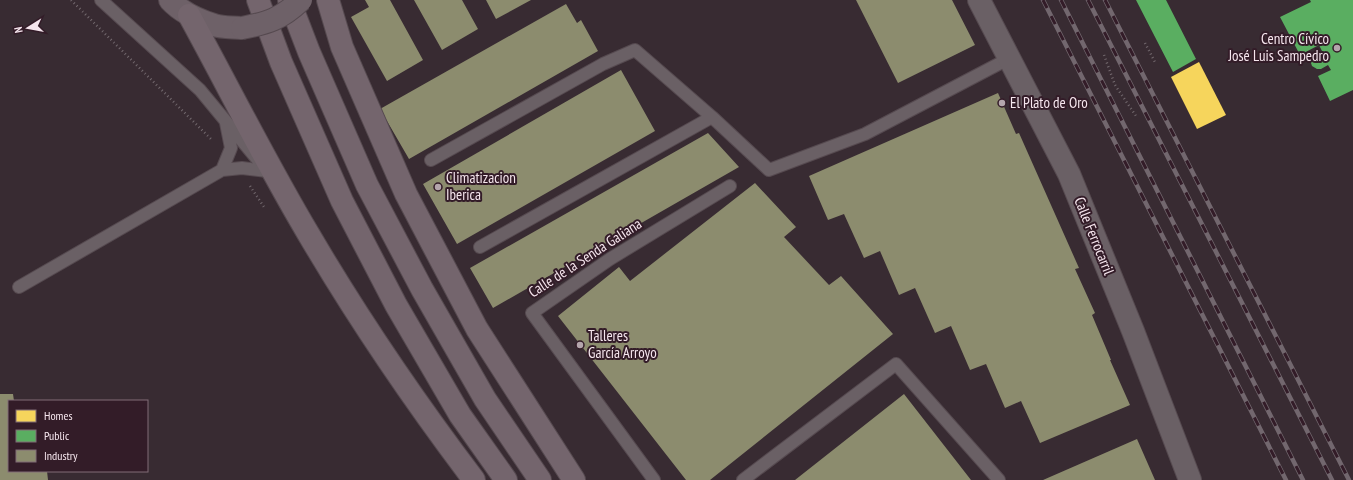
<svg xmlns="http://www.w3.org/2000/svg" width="1353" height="480" font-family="'PT Sans Narrow',sans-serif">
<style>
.homes{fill:#f6d55c}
.public{fill:#5aae61}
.industry{fill:#8c8c6e}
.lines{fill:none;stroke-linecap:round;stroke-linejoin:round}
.lane-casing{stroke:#564a50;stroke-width:14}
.street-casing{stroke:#564a50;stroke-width:24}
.secondary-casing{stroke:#564a50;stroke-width:24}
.highway-casing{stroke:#564a50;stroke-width:24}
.path{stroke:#73696e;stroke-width:2.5;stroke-dasharray:1 3;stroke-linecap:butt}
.lane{stroke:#6a6065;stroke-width:12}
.street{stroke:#6a6065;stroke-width:22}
.secondary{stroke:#6e6168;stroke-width:22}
.highway{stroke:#74656d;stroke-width:22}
.rail-casing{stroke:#72676e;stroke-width:4.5}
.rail{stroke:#331c28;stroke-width:3;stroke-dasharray:9;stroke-linecap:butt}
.secondary-bridge-casing{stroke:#564a50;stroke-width:24;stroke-linecap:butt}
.secondary-bridge{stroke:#6e6168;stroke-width:22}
.poi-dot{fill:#b4a5ac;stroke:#331c28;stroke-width:1.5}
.labels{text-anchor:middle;stroke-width:4;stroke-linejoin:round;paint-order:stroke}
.poi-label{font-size:15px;fill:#f6e6ee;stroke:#331c28;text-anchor:start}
.street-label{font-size:15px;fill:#f6e6ee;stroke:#331c28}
</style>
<rect width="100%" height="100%" fill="#382b32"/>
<path class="homes" d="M1199,62L1226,115L1197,129L1171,77Z"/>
<path class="public" d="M1136,0H1166L1196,59L1173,72Z
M1310,0H1353V90L1330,101L1318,76L1331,70L1328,65L1321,69H1317L1312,66L1311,63V58L1313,55L1322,51L1319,45L1300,55L1280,17L1311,2Z"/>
<path class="industry" d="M365,0H390L423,60L387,81L351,17L369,7Z
M414,0H462L478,29L442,50Z
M486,0H531L496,19Z
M856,0H952L975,45L898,83Z
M566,4L577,23L581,20L598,51L409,159L380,109Z
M621,70L655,131L457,244L423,184Z
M998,93L1016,134L1019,133L1079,268L1075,269L1095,313L1092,315L1111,360H1110L1130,405L1040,443L1021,401L1005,408L986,364L970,370L951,326L935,333L915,288L899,295L880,251L864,258L844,214L828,220L809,176Z
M708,133L739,167L493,308L470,268Z
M755,183L796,227L784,237L829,285L841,276L893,334L710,480H686L558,316L619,267L630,281Z
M0,394H13L14,401H9V471H47L48,480H0Z
M904,394L971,480H795Z
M1137,439L1155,480H1043Z"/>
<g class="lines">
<g class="lane-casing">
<path id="lane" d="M101,0L200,90L257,159
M226,123L231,148L222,170L242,168L267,171
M431,160L603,64L635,50L712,117L769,170L865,134L1010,58
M480,247L712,117
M19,287L222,170
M654,480L532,313L610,259L730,186
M743,480L896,364L999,480"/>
</g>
<g class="street-casing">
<path id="street" d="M979,0L1069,174L1133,331L1190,480"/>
</g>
<g class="secondary-casing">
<path id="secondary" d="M170,0C181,12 198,20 214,25C222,28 233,27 242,28"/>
</g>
<g class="highway-casing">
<path id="highway" d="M258,0L281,62L342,201L396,305L460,415L506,480
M289,0L309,52L367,185L422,289L485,399L540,480
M328,0L342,47L406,194L477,329L574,480
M189,15C229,88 266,163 309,235C359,320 415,402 474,480"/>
</g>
<path class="path" d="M71,0L211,139
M1145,43L1156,64
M1104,55L1115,85L1136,116
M250,186L264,207"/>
<use href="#lane" class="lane"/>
<use href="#street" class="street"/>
<use href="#secondary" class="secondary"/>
<use href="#highway" class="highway"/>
<g class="rail-casing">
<path id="rail" d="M1043,0L1286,480
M1061,0L1303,480
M1088,0L1332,480
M1105,0L1349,480"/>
</g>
<use href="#rail" class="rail"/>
<g class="secondary-bridge-casing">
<path id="secondary-bridge" d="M242,28C268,23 281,19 301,0"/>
</g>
<use href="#secondary-bridge" class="secondary-bridge"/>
</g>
<g class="poi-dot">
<circle cx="1337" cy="48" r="4"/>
<circle cx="1002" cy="103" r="4"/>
<circle cx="438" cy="187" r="4"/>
<circle cx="580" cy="345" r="4"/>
</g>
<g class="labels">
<g class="poi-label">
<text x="1329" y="44" text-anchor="end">Centro Cívico<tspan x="1329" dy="17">José Luis Sampedro</tspan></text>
<text x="1010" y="108">El Plato de Oro</text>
<text x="446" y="183">Climatizacion<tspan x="446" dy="17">Iberica</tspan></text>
<text x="588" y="341">Talleres<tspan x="588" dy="17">García Arroyo</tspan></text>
</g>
<g class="street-label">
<text transform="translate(1094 236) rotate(68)" y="5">Calle Ferrocarril</text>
<text transform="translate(585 258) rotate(-33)" y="5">Calle de la Senda Galiana</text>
</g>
</g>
<rect x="8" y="400" width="140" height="72" fill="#331c28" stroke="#816d77"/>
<rect x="16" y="410" width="20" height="12" fill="#f6d55c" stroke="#816d77"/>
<text x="44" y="420" font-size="12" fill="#f6e6ee">Homes</text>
<rect x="16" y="430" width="20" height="12" fill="#5aae61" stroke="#816d77"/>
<text x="44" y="440" font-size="12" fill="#f6e6ee">Public</text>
<rect x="16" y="450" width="20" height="12" fill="#8c8c6e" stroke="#816d77"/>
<text x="44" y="460" font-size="12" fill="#f6e6ee">Industry</text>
<g transform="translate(28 28) rotate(259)" stroke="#331c28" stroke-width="3" paint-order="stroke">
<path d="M0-3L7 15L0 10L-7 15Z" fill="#f6e6ee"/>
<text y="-6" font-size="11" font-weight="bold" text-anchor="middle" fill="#f6e6ee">N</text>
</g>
</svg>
